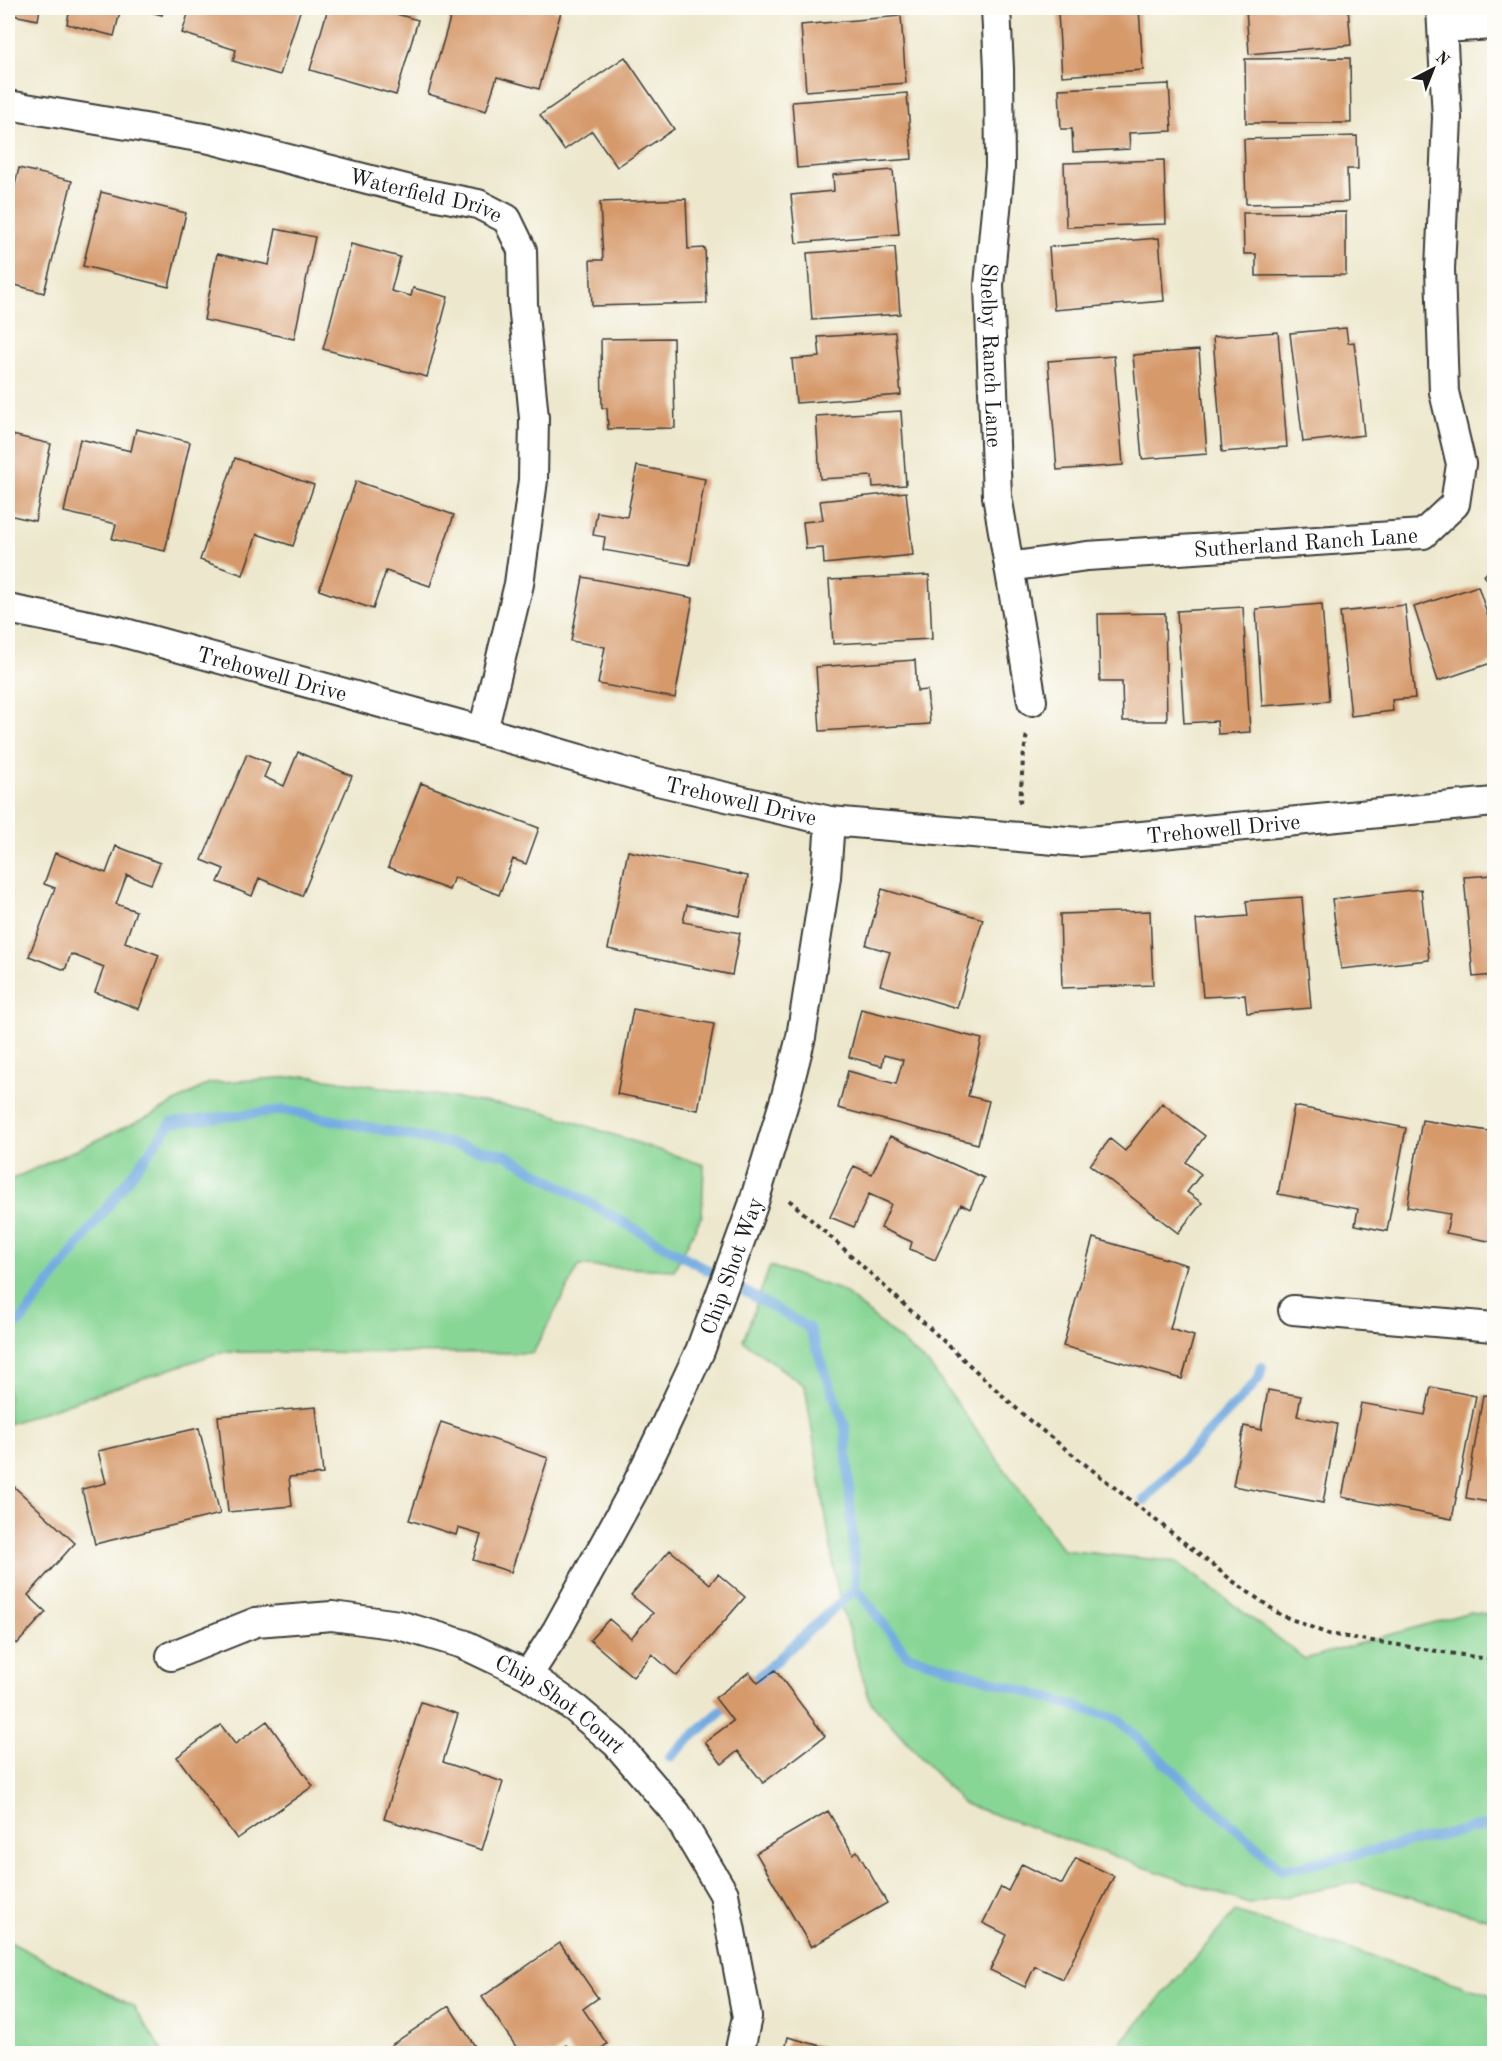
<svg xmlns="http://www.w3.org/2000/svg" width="1502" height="2061" font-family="'Old Standard TT',serif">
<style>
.green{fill:#88d695;stroke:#527958;stroke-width:1.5}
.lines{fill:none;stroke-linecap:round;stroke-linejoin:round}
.stream{stroke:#72aae1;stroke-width:10}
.building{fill:#d6996b}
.minor-casing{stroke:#3b3b37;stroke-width:32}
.path{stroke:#3b3b37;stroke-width:4;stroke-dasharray:4.5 4.5;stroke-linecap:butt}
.minor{stroke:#fff;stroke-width:28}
.labels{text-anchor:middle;stroke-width:4.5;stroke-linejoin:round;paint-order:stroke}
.street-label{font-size:22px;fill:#1c1c1c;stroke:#fdfcf7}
</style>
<rect width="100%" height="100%" fill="#fdfcf7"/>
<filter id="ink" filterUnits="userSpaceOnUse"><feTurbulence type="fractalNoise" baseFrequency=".0167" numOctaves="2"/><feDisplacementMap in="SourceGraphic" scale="12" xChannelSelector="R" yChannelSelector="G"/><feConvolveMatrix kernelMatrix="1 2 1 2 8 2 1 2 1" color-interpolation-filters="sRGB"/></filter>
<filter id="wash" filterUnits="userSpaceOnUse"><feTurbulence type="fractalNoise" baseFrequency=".008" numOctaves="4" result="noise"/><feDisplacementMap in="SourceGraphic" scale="24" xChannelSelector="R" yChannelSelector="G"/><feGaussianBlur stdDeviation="1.35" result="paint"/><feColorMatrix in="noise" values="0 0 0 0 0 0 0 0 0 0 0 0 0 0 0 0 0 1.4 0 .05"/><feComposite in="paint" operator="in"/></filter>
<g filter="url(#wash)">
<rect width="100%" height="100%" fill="#ede8cd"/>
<path class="green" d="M307,1076L542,1111L704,1165L702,1215L674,1270L579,1266L533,1353L221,1352L8,1424V1181L156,1113L209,1083Z
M770,1266L843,1291L930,1366L1063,1550L1177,1562L1305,1659L1470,1612L1494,1615V1921L1358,1882L1249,1904L962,1803L870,1701L839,1599L805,1386L743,1341Z
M1235,1912L1494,1996V2053H1112Z
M8,1941L133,2006L164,2053H8Z"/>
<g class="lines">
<path class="stream" d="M8,1327L20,1322L171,1123L283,1110L506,1155L809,1328L845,1426L856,1588L907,1655L1117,1719L1282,1870L1494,1824
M1144,1500L1248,1391L1259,1378L1262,1367
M745,1689L856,1588
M670,1757L734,1699"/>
</g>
<g id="blocks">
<path class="building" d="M8,8H40L38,20L8,14Z
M70,8H121L114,36L67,24Z
M136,8H164L162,15Z
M190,8H301L280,75L233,61L236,50L182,33Z
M328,8H375L418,20L396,95L310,70Z
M453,8H547L561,12L539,89L497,77L486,111L428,94Z
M790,8H829V9L790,11Z
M1139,8L1143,70L1062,76L1058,13Z
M1246,8H1348L1351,45L1249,54Z
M901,16L906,83L806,91L801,25Z
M625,57L674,129L617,167L592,131L564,150L540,115Z
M1350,58L1351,123H1246L1245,59Z
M1169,84L1172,131L1129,133L1130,149L1073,152L1072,129H1061L1059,89Z
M907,93L912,159L797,168L792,102Z
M1357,136L1358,169H1347L1348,202L1246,204L1244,139Z
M1164,160L1166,224L1066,227L1064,163Z
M19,168L72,181L44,293L8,283V187L14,189Z
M893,170L899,234L796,243L791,195L834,191L833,175Z
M101,192L186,213L169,287L83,266Z
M686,199L688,249L705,248L707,303L592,306L590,260H603L600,202Z
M1346,212V275L1256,276V254H1244L1243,213Z
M276,229L315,237L294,339L204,320L217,254L269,265Z
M1159,238L1164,301L1054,310L1049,247Z
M351,244L400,257L391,291L411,296L413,288L448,297L427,377L323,349Z
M895,247L900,314L812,320L807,253Z
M1346,328L1348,343L1354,342L1364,435L1303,442L1290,333Z
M895,332L901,395L796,403L792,359L820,357L818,337Z
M1278,332L1287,447L1222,452L1213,337Z
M673,338L675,428L608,429L607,408H602L601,339Z
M1199,350L1207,454L1142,459L1133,355Z
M1114,356L1123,465L1057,470L1048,361Z
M901,411L906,485L873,487L872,476L820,479L816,416Z
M136,429L190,442L165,551L112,539L116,524L64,512L80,439L131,451Z
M8,434L51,444L35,521L8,515Z
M235,458L314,485L293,546L257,534L243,575L200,560Z
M637,466L705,479L690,565L603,550L605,537L593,535L597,512L627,517Z
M356,481L454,515L430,586L386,571L373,609L319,590Z
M906,492L913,555L824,564L823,548L806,549L803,522L823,520L820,501Z
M1494,564V585L1484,576Z
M929,575L932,639L833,644L829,580Z
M583,577L693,598L675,698L598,684L605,647L571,641Z
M1478,586L1494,635V662L1438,681L1414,607Z
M1322,604L1329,701L1262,706L1256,609Z
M1405,605L1415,698L1392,700L1393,711L1351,716L1340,612Z
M1243,607L1250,732L1218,734L1217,721L1184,723L1177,611Z
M1165,613L1167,721H1123L1122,682H1100L1098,614Z
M915,660L917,691L927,690L930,724L820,731L816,667Z
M298,752L352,776L302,896L259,878L252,896L218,882L224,869L202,860L247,754L270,763L264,777L284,786Z
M421,783L539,828L526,864L513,859L499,895L454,877L449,890L388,867Z
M116,846L160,863L151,884L127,875L116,904L136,911L125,942L159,955L139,1009L95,992L104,967L71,954L65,970L29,956L55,888L44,884L55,853L106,873Z
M628,851L748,876L740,916L687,905L683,922L740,933L732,975L608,949Z
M1494,875V975L1473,977L1464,877Z
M882,889L983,919L957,1008L880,985L890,952L866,945Z
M1421,889L1429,960L1341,969L1332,899Z
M1302,897L1311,1008L1247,1013L1245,995L1203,997L1196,920L1248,916L1246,901Z
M1150,911L1153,985L1062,988L1060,914Z
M633,1009L714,1024L698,1110L617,1094Z
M861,1009L982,1039L968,1096L989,1101L978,1144L838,1108L848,1071L896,1084L903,1060L884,1055L882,1066L849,1057Z
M1162,1103L1205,1136L1186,1162L1201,1174L1187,1192L1202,1203L1178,1233L1090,1165L1110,1139L1125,1151Z
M1294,1106L1406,1128L1387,1231L1355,1225L1358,1209L1278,1194Z
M1422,1120L1494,1132V1242L1446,1233L1450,1214L1407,1207Z
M890,1136L984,1178L970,1209L961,1204L935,1260L910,1249L912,1242L881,1228L891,1204L869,1194L854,1227L830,1217L854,1166L872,1174Z
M1093,1238L1187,1265L1170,1329L1194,1336L1182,1379L1063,1346Z
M1431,1387L1476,1396L1452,1519L1342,1497L1361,1403L1425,1415Z
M1268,1390L1301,1396L1297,1416L1337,1424L1323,1503L1233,1486L1244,1426L1261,1430Z
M1483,1395L1494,1396V1503L1466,1498Z
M316,1407L323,1474L289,1477L292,1506L228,1512L218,1416Z
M441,1422L548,1458L511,1572L473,1560L481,1535L458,1528L456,1535L409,1520Z
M199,1428L220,1514L95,1544L82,1489L106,1483L98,1451Z
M8,1481L75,1543L28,1595L46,1612L17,1644L8,1635Z
M670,1550L710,1584L718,1574L745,1597L677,1676L652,1654L633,1677L590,1640L609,1619L631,1638L653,1613L631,1595Z
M775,1670L825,1736L763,1783L738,1751L722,1764L705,1742L733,1721L715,1698L749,1672L758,1683Z
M421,1702L458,1714L443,1762L503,1782L482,1850L384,1819Z
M267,1721L313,1786L237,1839L177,1757L221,1725L235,1744Z
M828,1811L853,1854L857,1851L887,1903L811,1947L756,1853Z
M1076,1858L1114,1876L1063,1979L1035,1966L1025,1987L990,1970L1007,1935L983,1923L1001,1887L1008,1891L1022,1864L1062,1884Z
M560,1943L598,1998L583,2009L607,2044L594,2054H572L566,2045L554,2054H521L482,1997Z
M449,2006L480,2054H378Z
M788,2037L846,2053L845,2054H784Z"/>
</g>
</g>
<g filter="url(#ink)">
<use href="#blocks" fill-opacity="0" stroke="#3b3b37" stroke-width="1.5"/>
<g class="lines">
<g class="minor-casing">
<g id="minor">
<path id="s1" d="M996,8L999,69L1000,167L989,285L997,496L1032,701"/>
<path d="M1443,28L1494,25"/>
<path id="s2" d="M8,105L210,139L422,193L478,204L507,219L522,250L523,304L534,418L533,480L519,584L483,731"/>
<path id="s3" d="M1009,567L1087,556L1423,534L1455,504L1461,464L1444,392L1440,269L1447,118L1441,8"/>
<path id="s4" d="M8,609L118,631L483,731L649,779L830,821L1079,842L1494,802"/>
<path d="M1293,1310L1494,1327"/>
<path id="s5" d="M171,1656L256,1622L332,1616L399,1625L463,1644L528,1675L576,1709L616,1743L676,1813L724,1894L747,2017L739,2054"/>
<path id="s6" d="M528,1675L557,1630L634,1490L663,1430L700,1351L753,1205L786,1096L801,1037L826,877L830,821"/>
</g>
</g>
<path class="path" d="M1020,803L1023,760L1027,733
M789,1200L844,1249L1029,1420L1234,1582L1281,1615L1328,1634L1494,1660"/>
<use href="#minor" class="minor"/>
</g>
</g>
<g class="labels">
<g class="street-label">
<text dy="8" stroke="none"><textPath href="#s2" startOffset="428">Waterfield Drive</textPath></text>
<text dy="8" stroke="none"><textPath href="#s1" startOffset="348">Shelby Ranch Lane</textPath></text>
<text dy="8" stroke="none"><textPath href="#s3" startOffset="298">Sutherland Ranch Lane</textPath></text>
<text dy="8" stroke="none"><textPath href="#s4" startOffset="272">Trehowell Drive</textPath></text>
<text dy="8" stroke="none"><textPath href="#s4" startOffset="758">Trehowell Drive</textPath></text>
<text dy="8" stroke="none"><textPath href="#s4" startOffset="1244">Trehowell Drive</textPath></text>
<text dy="8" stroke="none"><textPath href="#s6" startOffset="458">Chip Shot Way</textPath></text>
<text dy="8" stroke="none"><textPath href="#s5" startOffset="417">Chip Shot Court</textPath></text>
</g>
</g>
<rect width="1502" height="2061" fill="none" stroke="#fdfcf7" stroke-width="30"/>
<g transform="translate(1433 69) rotate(42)" stroke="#fdfcf7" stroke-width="4.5" paint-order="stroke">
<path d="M0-4.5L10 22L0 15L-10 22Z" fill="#1c1c1c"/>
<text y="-9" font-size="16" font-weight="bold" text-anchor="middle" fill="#1c1c1c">N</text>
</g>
</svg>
